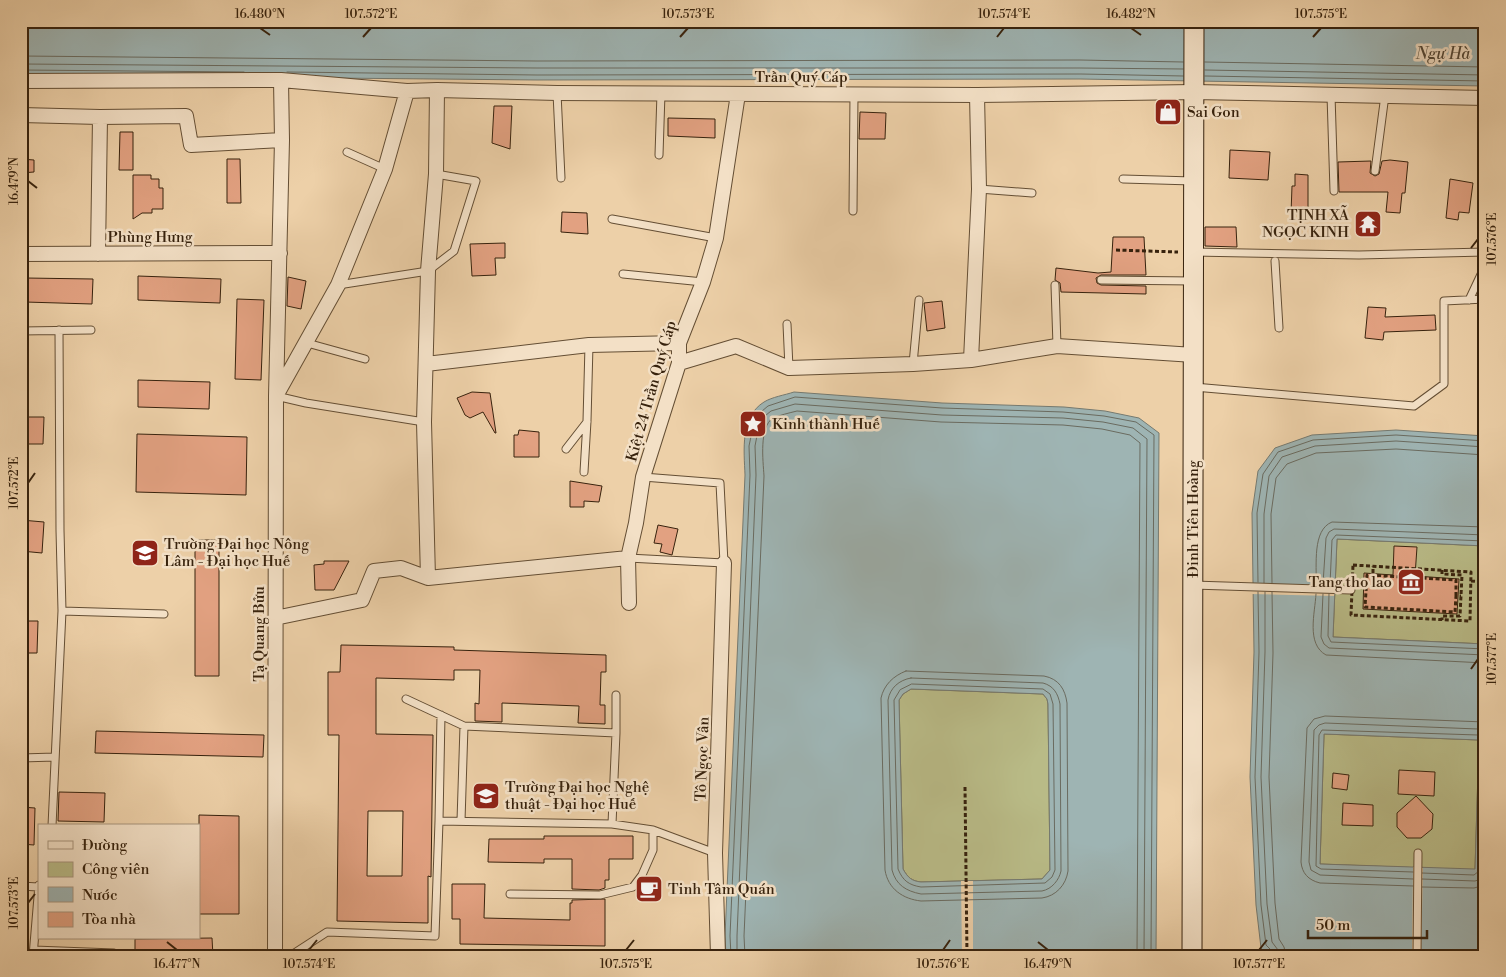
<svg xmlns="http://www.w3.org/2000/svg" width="1506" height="977" font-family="'Libre Bodoni',serif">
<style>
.green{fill:#b9bb87;stroke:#786e4a}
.water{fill:#9eb4b3;stroke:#757a71;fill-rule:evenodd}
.pier{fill:#edd0a8}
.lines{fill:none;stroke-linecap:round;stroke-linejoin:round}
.shore{stroke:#6a6b60;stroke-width:1}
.building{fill:#e2a181;stroke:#37220d;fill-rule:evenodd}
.service-casing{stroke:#644e34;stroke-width:9}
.minor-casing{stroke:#644e34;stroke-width:16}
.secondary-casing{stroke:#37220d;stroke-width:21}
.path{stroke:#37220d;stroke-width:3;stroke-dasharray:4 2.5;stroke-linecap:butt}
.service{stroke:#f3e0c6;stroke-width:7}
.minor{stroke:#f3e0c6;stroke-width:14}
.secondary{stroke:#f3e0c6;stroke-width:19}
.ticks{fill:none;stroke:#37220d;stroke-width:2}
.labels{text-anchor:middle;stroke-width:5;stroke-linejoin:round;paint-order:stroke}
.street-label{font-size:15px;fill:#37220d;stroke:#f3e0c6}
.poi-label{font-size:15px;fill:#37220d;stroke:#f3e0c6;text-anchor:start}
.water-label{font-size:16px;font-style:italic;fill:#514636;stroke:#f3e0c6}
.neatline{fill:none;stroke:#37220d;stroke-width:2}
.ticks-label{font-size:12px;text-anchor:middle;fill:#37220d}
</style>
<rect width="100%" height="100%" fill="#edd0a8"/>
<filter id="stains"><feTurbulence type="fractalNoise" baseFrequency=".004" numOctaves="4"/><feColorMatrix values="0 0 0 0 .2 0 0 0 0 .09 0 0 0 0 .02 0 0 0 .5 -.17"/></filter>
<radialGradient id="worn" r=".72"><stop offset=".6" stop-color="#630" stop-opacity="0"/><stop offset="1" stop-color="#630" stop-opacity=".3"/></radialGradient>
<path class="green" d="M1337,539L1485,546V644L1333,637Z
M911,689L1043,694L1047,699L1048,704L1050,870L1042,879L921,882C912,881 908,878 903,869L899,700L903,694Z
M1324,734L1479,740L1475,870L1320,864Z"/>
<path class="water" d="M21,21H1485V86L1080,79L537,80L21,75Z
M794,392L942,403L1064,407L1105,411L1139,418L1159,433L1156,956H726L725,936L745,475C744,450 740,417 764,402C772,397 785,395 794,392ZM911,689L1043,694L1047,699L1048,704L1050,870L1042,879L921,882C912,881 908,878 903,869L899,700L903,694Z
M1396,430L1485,436V546L1337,539L1333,637L1485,644V956H1269L1261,948L1256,905L1250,777L1254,652L1252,513L1258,471L1275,448L1312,435ZM1324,734L1479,740L1475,869L1320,864Z"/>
<path class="pier" d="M1251,584L1335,585L1334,596L1251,594Z
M1413,867L1423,868L1421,956H1412Z
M961,881H973V956H962Z"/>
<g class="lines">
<path class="shore" d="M21,56L537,61L1080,60L1183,62
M1205,62L1485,67
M21,64L537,68H1080L1183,69
M21,70L244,72
M1205,70L1485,75
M287,72L537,75L1081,74L1183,76
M1205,76L1485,81
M1258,582L1257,513L1263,474L1278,452L1313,440L1396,435L1485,441
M1264,583V514L1269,476L1282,457L1315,446L1396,441L1485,447
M1272,583L1271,514L1276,478L1287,464L1316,453L1396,449L1485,455
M1316,584C1317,565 1312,530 1332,522L1485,527
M1323,584L1326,538L1329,532L1334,529L1485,535
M1330,585L1332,540L1336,535L1485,541
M1258,592L1259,652L1255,777L1261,905L1266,945L1272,951V956
M1265,592V652L1261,777L1267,904L1272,942L1278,950V956
M1272,592L1273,653L1269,777L1275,903L1279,939L1284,947L1286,956
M1316,594C1315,613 1306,644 1326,655L1485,663
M1323,594L1321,637L1324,644L1329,648L1485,655
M1329,594L1328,636L1331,642L1485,649
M906,671L1044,676C1059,679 1065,689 1067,703L1068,871C1066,885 1056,896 1042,898L921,901C903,899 888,889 885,870L881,698C884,685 893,676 906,671Z
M911,678L1043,683C1054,686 1058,694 1060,704L1061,871C1059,880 1052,889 1042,891L921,894C906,891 896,885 892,870L888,700C890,688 899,680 911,678Z
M912,684L1043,689L1050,694L1053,704L1055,870L1052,877L1045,883L921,887C909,885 903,881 898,869L894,700L900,690Z
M1413,872L1321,869L1316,866L1319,735L1322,730L1478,735L1483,738L1479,871L1474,875L1422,873
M1413,879L1320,875L1311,870L1309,862L1314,730L1319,725L1325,723L1478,729L1485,731
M1422,879L1475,881L1481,879L1485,874
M1413,886L1320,883C1308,880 1302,873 1301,862L1307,728L1314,719L1325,716L1485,722
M1422,887L1474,888L1485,885
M731,956L730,936L750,475L749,446L755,417L768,406L795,397L942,408L1063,412L1104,416L1136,422L1154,435L1151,956
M737,956V936L756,475L755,446L760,420L771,411L795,404L942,415L1063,418L1103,422L1133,428L1147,439L1144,956
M745,956L744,936L764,476C763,460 759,427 773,418C780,415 789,413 797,411L941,422L1063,425L1102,429L1130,435L1140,443L1137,956"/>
</g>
<path class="building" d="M494,106H512L510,149L492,143Z
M860,112L886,113L885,139H859Z
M668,118L715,119V138L668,136Z
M120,132H133V170H119Z
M1230,150L1270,152L1268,180L1229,178Z
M21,159L34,160V172L21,173Z
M227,159H240L241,203H227Z
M1390,160L1408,162L1405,193H1402L1400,213L1386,212L1388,192H1339L1338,162L1371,161L1370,173L1375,176L1379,174L1382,161Z
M1295,174L1308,175V214H1291L1292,186H1295Z
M133,175H151V179H159V188H163V209H152V213H142L133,219Z
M1450,179L1473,183L1469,213L1459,212L1458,220L1446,218Z
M562,212L587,213L588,234L561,232Z
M1205,227H1236L1237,247L1205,246Z
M1113,237H1144L1146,275H1101L1096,278L1097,283L1101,285L1146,286V294L1061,292L1060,283L1055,280L1056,268L1098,273L1111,272Z
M505,243V258H495L496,275L472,276L470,244Z
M138,276L221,279L220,303L138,300Z
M288,277L306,281L301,309L287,306Z
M26,278L93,279L92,304L25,302Z
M237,299L264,300L261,380L235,379Z
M942,301L945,328L927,331L924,303Z
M1368,307L1386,308L1385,317L1435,315L1436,330L1384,332L1383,340L1365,338Z
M138,380L210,382L209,409L138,407Z
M472,392L490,393L496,433H495L483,412L470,418L465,415L457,398Z
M21,417H44L43,444H21Z
M519,430L539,432V457H514V435H518Z
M137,434L247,437L246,495L136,492Z
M570,481L602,486L599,502L584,501V507H570Z
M21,520L44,522L42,553L21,551Z
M658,525L678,529L672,555L660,552L662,544L654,543Z
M195,540H219V676H195Z
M1394,546L1417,547L1415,576L1459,579L1457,614L1363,609L1364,573L1393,575Z
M324,561H349L334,590H315L314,565L324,564Z
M21,621H38L37,653H21Z
M341,645L454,647V650L606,655V672H601L600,705H605V724L578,723L579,706L502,703V722L475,721V703L479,704L480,670H454V680L376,678V734L433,735L431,877L428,876V923L337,921L339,735H328V672H340ZM368,811H403L402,876H367Z
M96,731L264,735L263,757L95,753Z
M1399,770L1435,772L1434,796L1398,794Z
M1333,773L1349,775L1347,790L1332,788Z
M59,792L105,793L104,822L58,821Z
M1416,796L1433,814L1432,829L1421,838H1407L1397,827V813Z
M1343,803L1373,805V826L1342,825Z
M21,807L35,808L34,845L21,844Z
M199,815L239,816V914H199Z
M544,836H633V859H609V880H605V888L599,890L572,889V859H544V863L488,862L489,839H544Z
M452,884H485L484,918L570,920V903H572V900L605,899V946L460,944V919H452Z
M212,938L213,956H135V939Z"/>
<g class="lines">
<g class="service-casing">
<path id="service" d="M557,93L561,178
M1331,95L1334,191
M347,152L385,169
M659,155L661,93
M1375,171L1385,95
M1123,179L1193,181
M979,189L1032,193
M853,211L854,94
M612,219L716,238
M1194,252L1359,255L1485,252
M1275,261L1279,328
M623,274L703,282
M1101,280L1193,281
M338,285L428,271L454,251L476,181L436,174
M1055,285L1057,346
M1469,300L1485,266
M787,324L789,368
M21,331L91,330
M307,343L365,359
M913,364L919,300
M1194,387L1414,406L1444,384V301L1485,299
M276,396L306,403L424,422
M566,449L587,422
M584,472L587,421L589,345
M628,558L724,563L720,483L643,477
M1193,585L1351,590
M62,611L164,614
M406,699L464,726L616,733
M21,758L55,757
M439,821L441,715
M461,821L464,726
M612,824L616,733V695
M52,826L62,611L60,530L59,330
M21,886L38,887
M510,894L600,895L633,887L642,875L653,850V830
M34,950L114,953
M33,956L39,885
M290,956L327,932L435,936L439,821L612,824L653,830L715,853
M1417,956L1418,853"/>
</g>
<g class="minor-casing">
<path id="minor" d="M21,81L281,80L407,91L437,90L557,93L977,95L1194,92L1485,98
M21,115L100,117L186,116L191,145L282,140
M21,254L280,253
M98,254L100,117
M971,360L979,189L977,95
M679,363L736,346L789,368L913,364L971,360L1057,346L1194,355
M426,364L589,345L679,343
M277,394L338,285L385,169L407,91
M428,578L424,422L428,271L436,174L437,90
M629,603L628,558L636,523L643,477L679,363V343L703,282L716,238L738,94
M275,618L362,600L374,571L401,568L428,578L628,558
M275,956L276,396L282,140L281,80
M718,956L715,853L724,563"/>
</g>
<g class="secondary-casing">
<path id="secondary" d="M1192,956L1194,21"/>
</g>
<path class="path" d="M1116,250L1178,252
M1353,565L1471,572L1470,621L1351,615Z
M1442,570V574L1462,575L1460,616H1442V620
M1373,573V566
M1471,581L1484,582L1485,573
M1456,596V580L1367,575L1365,607L1455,612L1456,596H1461
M965,787L967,956"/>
<use href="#service" class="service"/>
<use href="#minor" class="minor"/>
<use href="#secondary" class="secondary"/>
</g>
<path class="ticks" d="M260,28L270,35M1131,28L1141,35M363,37L371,28M680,37L688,28M997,37L1004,28M1313,37L1321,28M28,181L37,188M1471,248L1478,239M28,483L35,473M1471,669L1478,659M28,903L35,894M167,942L177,950M1038,942L1048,950M309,950L317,940M626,950L634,940M943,950L950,940M1259,950L1267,940"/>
<defs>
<g id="shop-square" transform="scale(1.4375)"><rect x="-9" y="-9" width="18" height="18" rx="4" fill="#8f2418" stroke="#f3e0c6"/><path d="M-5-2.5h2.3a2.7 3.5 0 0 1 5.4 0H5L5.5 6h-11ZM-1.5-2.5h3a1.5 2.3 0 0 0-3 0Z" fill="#fff"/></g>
<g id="temple-square" transform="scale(1.4375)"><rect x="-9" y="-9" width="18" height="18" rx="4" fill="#8f2418" stroke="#f3e0c6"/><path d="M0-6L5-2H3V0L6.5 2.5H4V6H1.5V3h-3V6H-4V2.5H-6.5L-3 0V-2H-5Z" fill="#fff"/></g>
<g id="sight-square" transform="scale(1.4375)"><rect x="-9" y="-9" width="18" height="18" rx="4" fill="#8f2418" stroke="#f3e0c6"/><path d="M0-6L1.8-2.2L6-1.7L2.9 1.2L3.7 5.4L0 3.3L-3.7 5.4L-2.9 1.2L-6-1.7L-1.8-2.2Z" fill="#fff"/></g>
<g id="university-square" transform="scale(1.4375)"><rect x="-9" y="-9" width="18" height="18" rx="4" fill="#8f2418" stroke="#f3e0c6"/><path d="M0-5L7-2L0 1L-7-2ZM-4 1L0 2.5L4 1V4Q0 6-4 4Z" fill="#fff"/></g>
<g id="museum-square" transform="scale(1.4375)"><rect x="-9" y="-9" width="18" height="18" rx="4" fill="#8f2418" stroke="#f3e0c6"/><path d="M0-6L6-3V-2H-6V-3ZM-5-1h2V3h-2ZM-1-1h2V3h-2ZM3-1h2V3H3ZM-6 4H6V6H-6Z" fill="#fff"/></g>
<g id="cafe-square" transform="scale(1.4375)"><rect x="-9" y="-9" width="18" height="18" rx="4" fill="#8f2418" stroke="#f3e0c6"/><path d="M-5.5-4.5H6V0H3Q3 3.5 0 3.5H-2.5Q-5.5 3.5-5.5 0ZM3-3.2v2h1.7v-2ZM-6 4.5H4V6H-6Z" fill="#fff"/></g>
</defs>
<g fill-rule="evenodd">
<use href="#shop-square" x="1168" y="112"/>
<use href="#temple-square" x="1368" y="224"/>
<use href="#sight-square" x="753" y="424"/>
<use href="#university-square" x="145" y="553"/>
<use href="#museum-square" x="1411" y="582"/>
<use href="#university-square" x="486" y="796"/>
<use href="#cafe-square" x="649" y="889"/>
</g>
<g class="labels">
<g class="street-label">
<text x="801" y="82">Trần Quý Cáp</text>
<text x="150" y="242">Phùng Hưng</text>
<text transform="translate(651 391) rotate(-74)" y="5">Kiệt 24 Trần Quý Cáp</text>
<text transform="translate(1193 519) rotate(-90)" y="5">Đinh Tiên Hoàng</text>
<text transform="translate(259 634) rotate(-90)" y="5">Tạ Quang Bửu</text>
<text transform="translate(702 759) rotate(-88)" y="5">Tô Ngọc Vân</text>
</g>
<g class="poi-label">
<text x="1187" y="117">Sai Gon</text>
<text x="1349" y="220" text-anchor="end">TỊNH XÃ<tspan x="1349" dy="17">NGỌC KINH</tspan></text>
<text x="772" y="429">Kinh thành Huế</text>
<text x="164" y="549">Trường Đại học Nông<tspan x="164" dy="17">Lâm - Đại học Huế</tspan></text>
<text x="1392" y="587" text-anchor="end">Tang tho lao</text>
<text x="505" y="792">Trường Đại học Nghệ<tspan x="505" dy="17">thuật - Đại học Huế</tspan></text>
<text x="668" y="894">Tinh Tâm Quán</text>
</g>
<g class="water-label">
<text x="1443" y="59">Ngự Hà</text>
</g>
</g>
<rect width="1506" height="977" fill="none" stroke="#edd0a8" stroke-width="55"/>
<rect x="38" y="824" width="162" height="115" fill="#f3e0c6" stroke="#a8947c"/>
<rect x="48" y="841" width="25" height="8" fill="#f3e0c6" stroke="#a8947c"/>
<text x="82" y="850" font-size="15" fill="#37220d">Đường</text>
<rect x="48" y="862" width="25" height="15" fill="#b9bb87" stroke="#a8947c"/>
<text x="82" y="874" font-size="15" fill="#37220d">Công viên</text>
<rect x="48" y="887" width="25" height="15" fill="#9eb4b3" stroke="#a8947c"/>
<text x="82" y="900" font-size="15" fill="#37220d">Nước</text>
<rect x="48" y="912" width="25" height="15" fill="#e2a181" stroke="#a8947c"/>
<text x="82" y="924" font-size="15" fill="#37220d">Tòa nhà</text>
<path d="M1308 930v8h119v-8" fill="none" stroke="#37220d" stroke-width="2.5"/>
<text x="1316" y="930" font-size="15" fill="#37220d" stroke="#f3e0c6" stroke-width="4" paint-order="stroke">50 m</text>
<rect x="28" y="28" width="1450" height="922" class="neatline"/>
<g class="ticks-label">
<text x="260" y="18">16.480°N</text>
<text x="371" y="18">107.572°E</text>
<text x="688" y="18">107.573°E</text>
<text x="1004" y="18">107.574°E</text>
<text x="1131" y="18">16.482°N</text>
<text x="1321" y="18">107.575°E</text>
<text transform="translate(14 181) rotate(-90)" y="4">16.479°N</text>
<text transform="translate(1492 239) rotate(-90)" y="4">107.576°E</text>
<text transform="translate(14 483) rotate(-90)" y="4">107.572°E</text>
<text transform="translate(1492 659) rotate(-90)" y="4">107.577°E</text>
<text transform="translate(14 903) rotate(-90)" y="4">107.573°E</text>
<text x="177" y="968">16.477°N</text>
<text x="309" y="968">107.574°E</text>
<text x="626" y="968">107.575°E</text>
<text x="943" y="968">107.576°E</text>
<text x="1048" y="968">16.479°N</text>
<text x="1259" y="968">107.577°E</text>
</g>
<rect width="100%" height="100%" filter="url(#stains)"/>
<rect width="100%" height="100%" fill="url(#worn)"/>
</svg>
